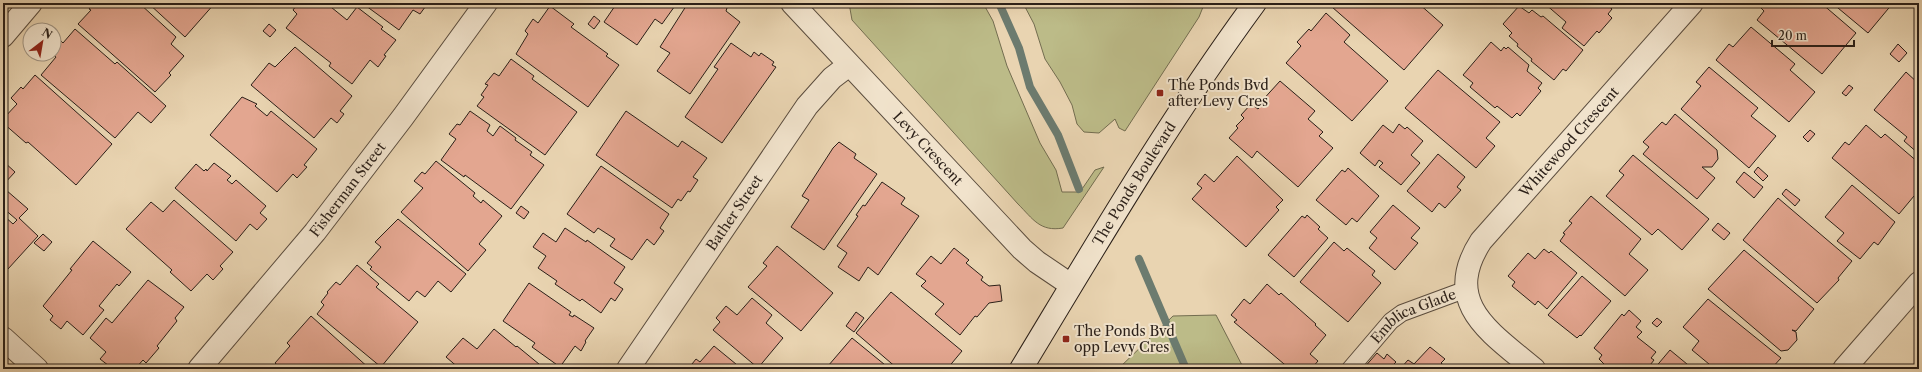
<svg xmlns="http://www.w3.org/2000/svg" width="1922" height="372" font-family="'Libre Caslon Text',serif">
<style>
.green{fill:#bcbb88;stroke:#736d50}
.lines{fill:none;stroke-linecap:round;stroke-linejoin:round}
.stream{stroke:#6c7b6f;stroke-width:8}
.building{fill:#e3a690;stroke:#2a1f18}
.lane-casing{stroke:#5a4c3e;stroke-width:18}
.street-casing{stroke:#5a4c3e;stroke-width:24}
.secondary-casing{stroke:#2a1f18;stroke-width:24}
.lane{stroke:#f1e3cc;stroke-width:16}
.street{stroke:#f1e3cc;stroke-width:22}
.secondary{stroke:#f1e3cc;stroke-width:22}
.poi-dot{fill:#8f2418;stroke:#f1e3cc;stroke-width:1.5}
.labels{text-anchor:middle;stroke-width:4;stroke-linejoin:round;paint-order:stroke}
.poi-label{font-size:14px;fill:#2a1f18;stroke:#f1e3cc;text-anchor:start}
.street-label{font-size:14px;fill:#2a1f18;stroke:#f1e3cc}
</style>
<rect width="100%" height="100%" fill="#e9d4b1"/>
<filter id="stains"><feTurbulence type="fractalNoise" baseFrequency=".005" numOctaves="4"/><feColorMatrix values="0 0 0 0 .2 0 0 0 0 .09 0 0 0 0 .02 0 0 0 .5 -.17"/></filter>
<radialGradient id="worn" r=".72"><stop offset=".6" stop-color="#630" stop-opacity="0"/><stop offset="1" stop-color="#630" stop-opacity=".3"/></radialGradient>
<path class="green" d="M849,3H983L993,21L1007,66L1040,143L1056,170L1062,192H1080L1095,170L1104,167L1063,228C1040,232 1033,219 1018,204L852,20Z
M1023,3H1203V7L1199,17L1125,131L1119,128L1115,119L1099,133L1084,132L1077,124L1072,105L1060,82L1045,59L1034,24Z
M1216,315L1244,369H1118L1173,316Z"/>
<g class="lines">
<path class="stream" d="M999,3L1019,48L1030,87L1058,135L1079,189
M1139,259L1186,369"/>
</g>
<path class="building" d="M94,3H139L176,37L171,44L184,56L169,73L171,75L155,92L78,24L91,10L89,9Z
M148,3H215L185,37Z
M298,3H326L347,20L357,7L383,27L381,29L396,40L384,55L386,56L378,67L370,60L352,84L329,66L331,63L286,28L297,14L293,10Z
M362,3H428L420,14L413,10L399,30Z
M617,3H677L662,24L655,19L637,45L604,22Z
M688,3H713L716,5L719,3L727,8L726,11L740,22L690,94L657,71L670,53L660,47Z
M1335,3H1418L1443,25L1404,70L1332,7Z
M1544,3H1605L1612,9L1608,14L1612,18L1599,33L1597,31L1584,46L1562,28L1566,22Z
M1765,3H1821L1856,33L1822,74L1757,20L1764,11L1761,8Z
M1832,3H1893L1868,33Z
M550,6L574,24L571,27L608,54L606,56L619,65L588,107L516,54L528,34L525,31L533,19L538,23Z
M1519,6L1529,13L1532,10L1541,17L1543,16L1583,50L1566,71L1563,69L1554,80L1531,61L1532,59L1517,46L1518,44L1509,36L1512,33L1503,24Z
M1326,13L1350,35L1344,42L1388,81L1352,121L1286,63L1301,46L1297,42L1309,29L1311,31Z
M594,16L600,21L594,29L588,24Z
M269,24L276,30L270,37L263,31Z
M1751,27L1795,64L1790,70L1815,92L1789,122L1716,60L1729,44L1733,47Z
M75,29L115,64L117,62L166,106L151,123L138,112L115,138L41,75L56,57L52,54H54V47L60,40L63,43Z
M1491,42L1501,51L1504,47L1506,49L1508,47L1529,65L1527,71L1542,83L1538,88L1541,91L1520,116L1517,113L1512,118L1497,106L1495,108L1470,87L1473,83L1463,75Z
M731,43L751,57L754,52L759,56L761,53L774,62L772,65L776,67L722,143L685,117L718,69L714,67Z
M1898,44L1907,53L1899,62L1890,54Z
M295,47L352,96L340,111L344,114L337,123L331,118L314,138L251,85L269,63L275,67Z
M511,59L534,76L532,79L577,112L545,155L477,106L484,97L481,95L488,85L485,84L494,73L499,76Z
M1709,67L1758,108L1751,116L1776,136L1749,168L1681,109L1701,86L1696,82Z
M1438,70L1500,122L1486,138L1495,146L1476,168L1405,108Z
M1906,72L1919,84V154L1904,141L1907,137L1874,110Z
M35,75L112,144L76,185L28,142L26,143L3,123V119L17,104L11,98L21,87L23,89Z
M1280,81L1315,111L1308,119L1323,132L1319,136L1333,148L1298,187L1257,151L1252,158L1229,138L1238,128L1236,126L1244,118L1241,115L1251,104L1258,109L1262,105L1260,103Z
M1849,85L1853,88L1846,96L1842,93Z
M242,97L257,104L255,106L267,116L271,111L317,149L304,165L307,167L297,178L293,174L277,192L210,135Z
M470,111L490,125L487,131L493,136L500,126L516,138L515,140L532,152L530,155L544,165L511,209L465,175L464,177L441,160L456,139L449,134L457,124L460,125Z
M626,111L678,147L682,141L707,158L693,177L698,180L690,192L688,191L681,201L678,199L672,208L596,155Z
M1675,114L1717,150L1718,159L1712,167H1702L1715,178L1697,199L1643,154L1649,147L1643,142L1662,122L1666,125Z
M1399,124L1405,129L1407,127L1423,141L1411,155L1420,163L1401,185L1379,167L1383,163L1379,160L1375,166L1360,153L1383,125L1393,133Z
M1866,125L1881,138L1885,134L1919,163V194L1916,198L1914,196L1899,214L1832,158L1845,142L1849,145Z
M1810,130L1815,134L1808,142L1803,137Z
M839,142L856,154L854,158L877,174L824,250L791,227L809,200L802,196L833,148Z
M1438,154L1465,177L1457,187L1461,190L1445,208L1439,203L1432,212L1407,191Z
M1633,155L1709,219L1682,250L1658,229L1652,235L1606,196L1624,175L1619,171Z
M1237,156L1283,200L1276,207L1279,210L1246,247L1192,199L1202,188L1197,184L1205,174L1214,182Z
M3,161L15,172L3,185Z
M436,161L475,193L473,196L481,203L483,200L502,216L479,244L486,250L468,271L401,212L423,188L414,181L422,172L425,174Z
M214,163L231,176L227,180L232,184L236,180L266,206L260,213L267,219L257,230L250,224L236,241L175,188L196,164L204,171L206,169L207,171Z
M601,166L669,214L660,228L664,231L654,245L647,239L632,260L610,246L615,239L598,228L594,233L567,214Z
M1758,167L1768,176L1763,181L1754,172Z
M1348,168L1379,196L1357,222L1352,218L1346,225L1316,200L1342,170L1345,172Z
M1744,172L1763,187L1754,198L1736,182Z
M882,182L905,198L901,204L919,216L878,275L868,267L859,281L838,267L847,253L837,246L858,216L856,215L863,205L865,206Z
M1852,185L1895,222L1878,245L1874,242L1860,259L1837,241L1844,233L1825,217Z
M1786,189L1800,200L1795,206L1782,194Z
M6,190L28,209L19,218L38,236L8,269L3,265V215L13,224L17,220L3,208V193Z
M1591,196L1641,239L1629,254L1648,270L1625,296L1560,241L1565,234L1563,233L1572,223L1569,221Z
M1778,198L1852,261L1838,278L1839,280L1817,303L1743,240Z
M174,200L233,252L220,266L223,269L213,280L207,274L191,291L170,272L172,270L126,229L151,202L163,212Z
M1393,205L1420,228L1411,238L1418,243L1395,270L1369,248L1377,238L1370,232Z
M521,206L529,212L524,219L516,213Z
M1307,215L1320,227L1318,229L1328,238L1294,277L1268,255L1302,216L1305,218Z
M398,219L466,274L451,292L438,281L425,297L417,291L409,301L370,269L372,267L367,263L381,247L375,242Z
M1718,223L1730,233L1724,240L1712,230Z
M565,228L586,242L587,240L625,267L614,283L623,289L615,301L611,298L601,313L582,299L580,301L555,284L557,281L538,268L546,256L533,247L543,233L556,242Z
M43,234L52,242L44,251L34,243Z
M93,241L131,272L119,286L117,284L99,306L104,310L83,335L67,321L61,329L50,320L53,316L43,306L72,270L70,269Z
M1334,242L1344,251L1347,248L1375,271L1372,275L1381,283L1348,322L1300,282Z
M777,246L833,293L801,331L748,287L767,266L763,263Z
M954,248L969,260L966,263L983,277L981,280L989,286L1000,285L1002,301L989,303L977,317L975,316L960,335L935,314L944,304L921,286L926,281L916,274L931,256L941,264Z
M1544,249L1549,253L1551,251L1577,273L1547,309L1538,301L1535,305L1512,286L1515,282L1508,276L1528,253L1535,259Z
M1744,250L1814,309L1796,331L1792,330L1796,332L1797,340L1788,350L1781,351L1708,289Z
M357,265L379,284L376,287L418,322L381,367L317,314L324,305L321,302L328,293L327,292L336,282L340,285Z
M1582,276L1611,301L1581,336L1580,335L1577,338L1548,315Z
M148,280L184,307L175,318L177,321L157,346L159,348L146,363L143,360L135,369H122L117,365L113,369L100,359L106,352L90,338L106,318L112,323Z
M529,283L571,312L569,315L573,317L574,315L594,328L585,341L586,342L581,351L575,346L560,367L532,347L535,343L503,321Z
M1267,284L1279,295L1281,293L1316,324L1315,325L1326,335L1310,354L1318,361L1311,369H1290L1234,322L1237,320L1231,315L1244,299L1250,304Z
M891,292L962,351L947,369H898L856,333Z
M752,298L772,315L766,323L783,338L758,368L713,330L720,322L716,318L726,306L737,315Z
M1708,299L1781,358L1771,369H1715L1692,350L1699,341L1683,327Z
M1629,310L1641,321L1636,327L1642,332L1637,337L1656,352L1651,358L1654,360L1647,369H1609L1599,359L1602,355L1594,348L1622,314L1624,316Z
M856,312L864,318L854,332L846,326Z
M311,316L370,369H282L275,363L290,346L287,343Z
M1657,318L1662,322L1657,327L1652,323Z
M494,329L516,347L517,346L545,369H460L446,357L463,338L477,349Z
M852,338L890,369H831L828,366Z
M714,346L742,369H688L696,359L700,362Z
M1430,347L1445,359L1441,363L1448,369H1400L1408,360L1414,364Z
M1670,350L1693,369H1654Z
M1377,353L1384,359L1387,354L1396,362L1392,366L1396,369H1363Z"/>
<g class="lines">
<g class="lane-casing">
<g id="lane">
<path id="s1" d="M1350,369L1391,321L1402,313L1467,289"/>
</g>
</g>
<g class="street-casing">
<g id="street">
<path id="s2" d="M792,3L1022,249L1037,262L1071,285"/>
<path d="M3,36L31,3"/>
<path d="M3,338L37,369"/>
<path id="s3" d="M199,369L315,232L403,117L486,3"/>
<path id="s4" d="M628,369L807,106L832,78L849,65"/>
<path id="s5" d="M1534,369C1490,332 1441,303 1481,241L1692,3"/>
<path d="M1844,369L1919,283"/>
</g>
</g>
<g class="secondary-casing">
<g id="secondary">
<path id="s6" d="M1021,369C1096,245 1169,120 1255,3"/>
</g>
</g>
<use href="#lane" class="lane"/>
<use href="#street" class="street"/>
<use href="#secondary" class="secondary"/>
</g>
<g class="poi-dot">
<rect x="1156" y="89" width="8" height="8" rx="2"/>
<rect x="1062" y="335" width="8" height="8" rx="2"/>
</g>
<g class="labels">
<g class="poi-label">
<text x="1168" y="90">The Ponds Bvd<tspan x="1168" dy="16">after Levy Cres</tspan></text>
<text x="1074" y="336">The Ponds Bvd<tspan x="1074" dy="16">opp Levy Cres</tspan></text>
</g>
<g class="street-label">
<text dy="5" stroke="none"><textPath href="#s5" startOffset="291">Whitewood Crescent</textPath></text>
<text dy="5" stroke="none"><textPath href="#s2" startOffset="199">Levy Crescent</textPath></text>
<text dy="5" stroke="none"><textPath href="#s6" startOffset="217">The Ponds Boulevard</textPath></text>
<text dy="5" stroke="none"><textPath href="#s3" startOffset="233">Fisherman Street</textPath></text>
<text dy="5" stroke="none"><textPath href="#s4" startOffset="189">Bather Street</textPath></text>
<text dy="5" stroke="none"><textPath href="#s1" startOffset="85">Emblica Glade</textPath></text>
</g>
</g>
<rect width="1922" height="372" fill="none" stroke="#e9d4b1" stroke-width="16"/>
<rect x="4" y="4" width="1914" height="364" fill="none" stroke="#2a1f18" stroke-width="2"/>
<rect x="8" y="8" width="1906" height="356" fill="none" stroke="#2a1f18"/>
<g transform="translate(42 42) rotate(31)"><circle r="19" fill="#f1e3cc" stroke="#a19584"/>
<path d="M0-3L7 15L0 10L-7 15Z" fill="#8f2418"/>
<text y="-6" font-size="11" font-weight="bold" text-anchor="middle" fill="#2a1f18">N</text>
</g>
<path d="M1772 40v6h82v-6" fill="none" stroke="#2a1f18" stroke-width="2"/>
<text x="1778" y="40" font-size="12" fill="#2a1f18" stroke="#f1e3cc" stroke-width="3" paint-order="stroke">20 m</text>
<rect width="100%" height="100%" filter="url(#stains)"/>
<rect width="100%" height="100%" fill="url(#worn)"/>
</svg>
